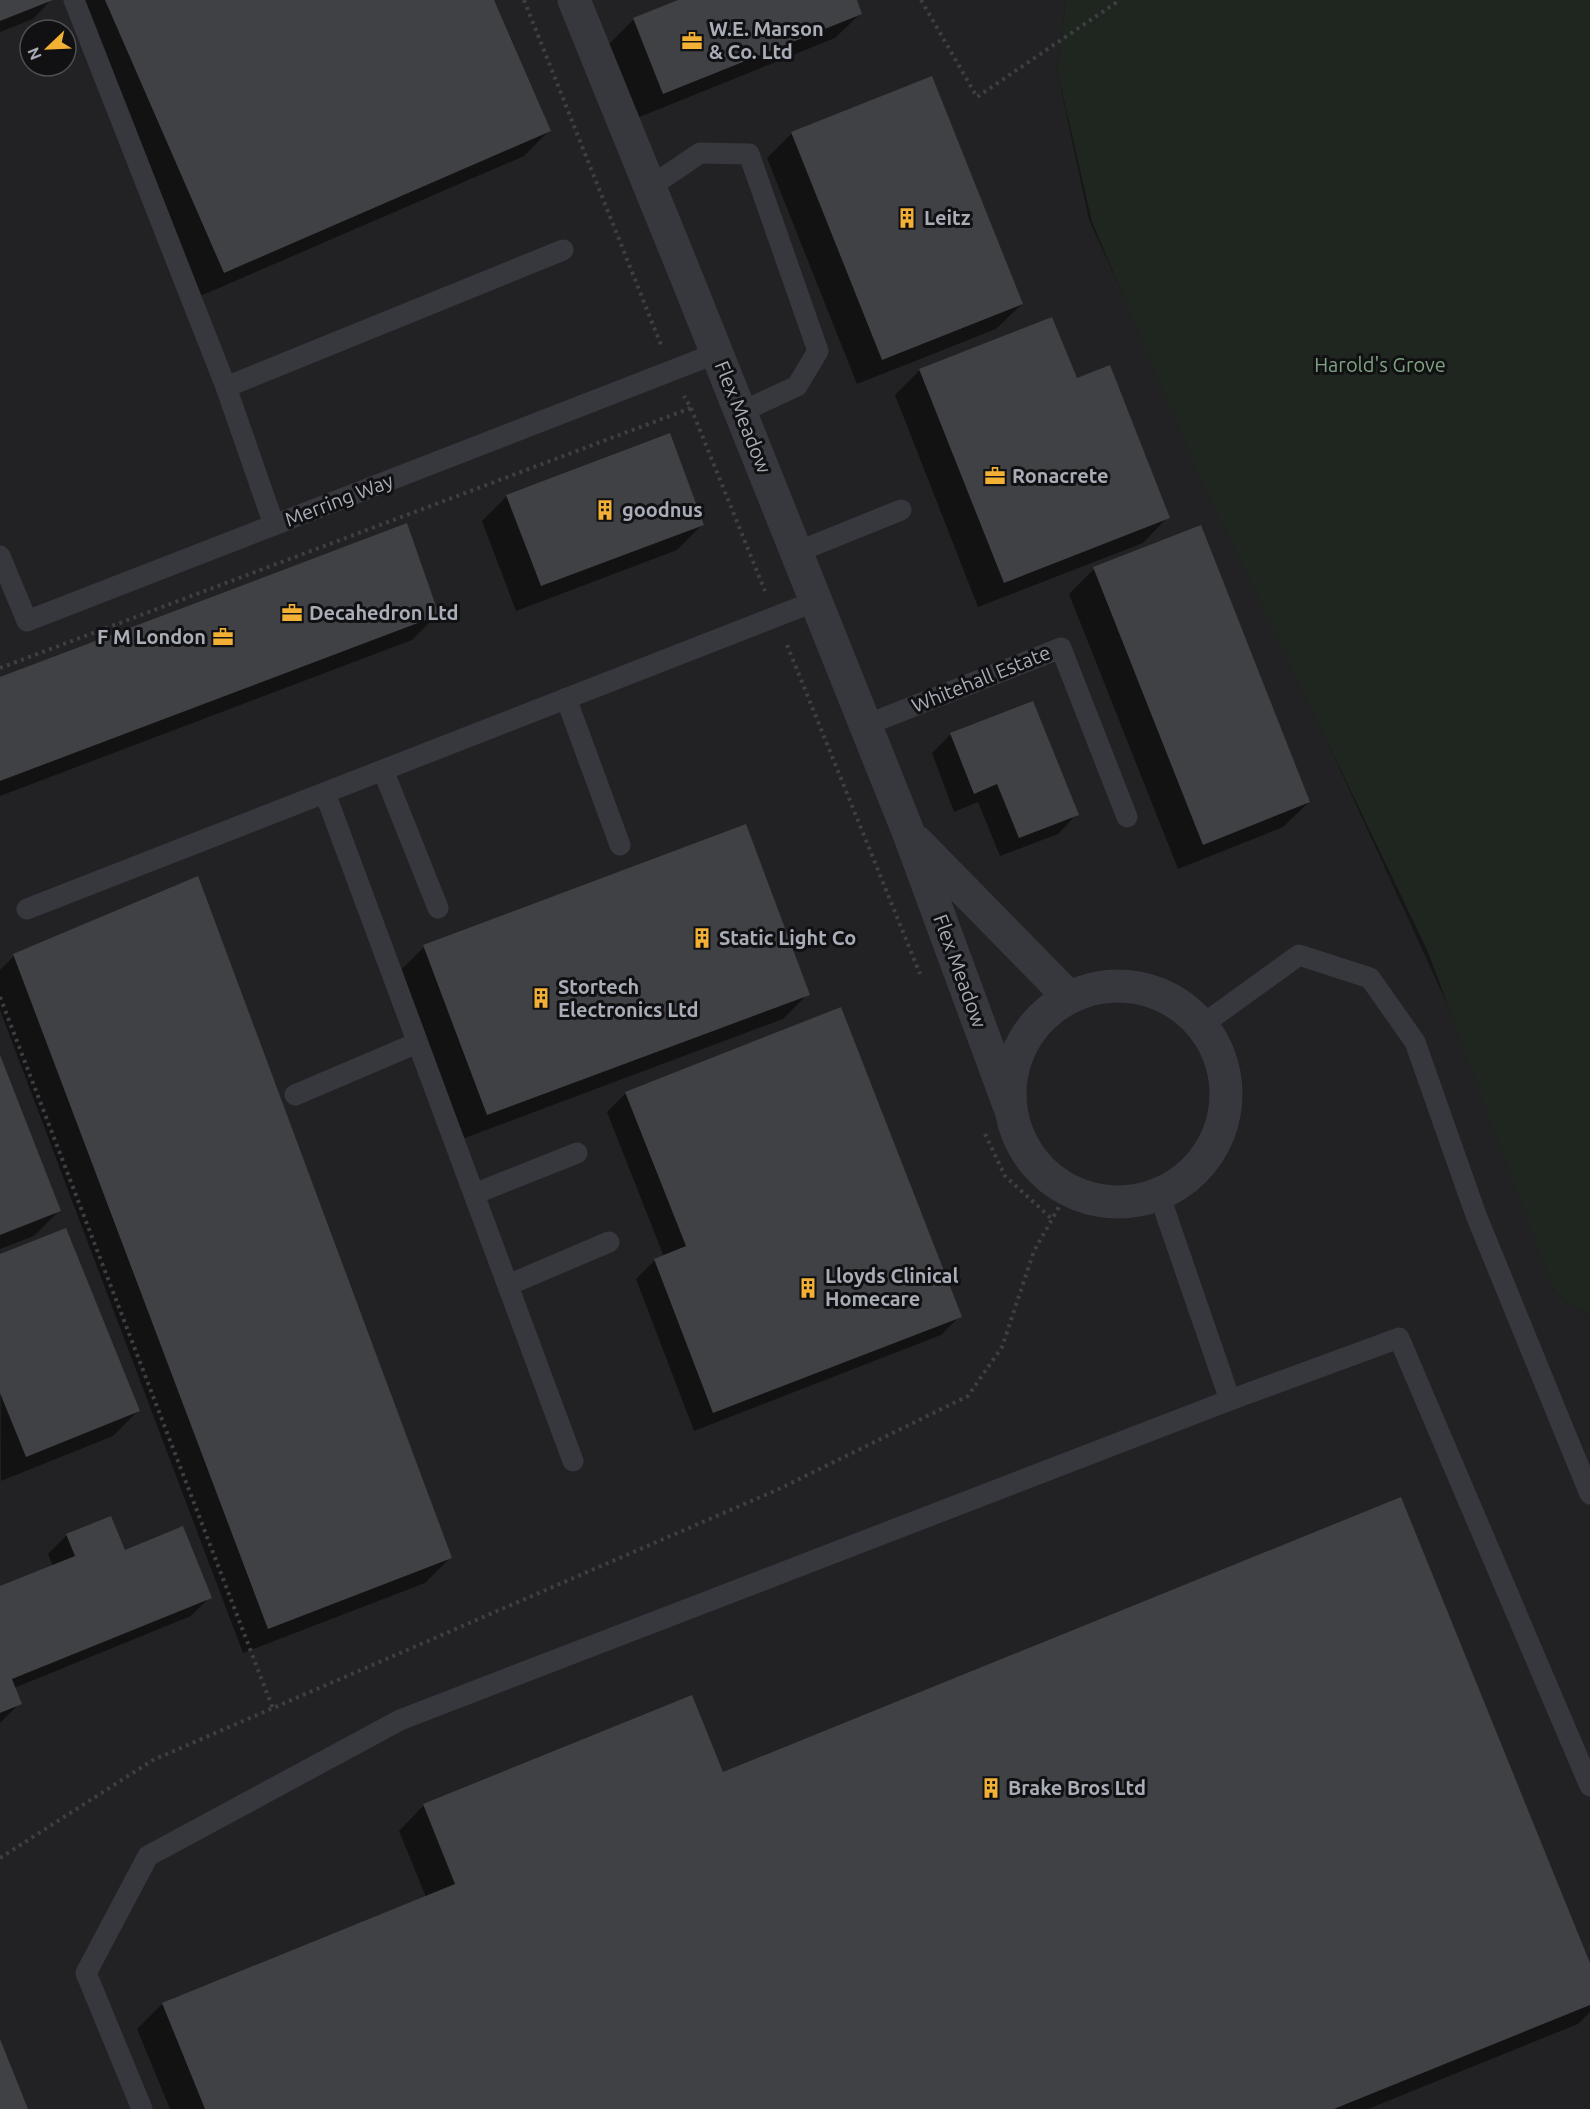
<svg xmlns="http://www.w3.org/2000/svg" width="1590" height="2109" font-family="Ubuntu,sans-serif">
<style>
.built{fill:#222225;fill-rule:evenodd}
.green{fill:#1e261f}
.shadow{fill:#0007}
.building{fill:#404145}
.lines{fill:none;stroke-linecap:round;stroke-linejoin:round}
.path{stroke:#3d3f44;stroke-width:4;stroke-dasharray:3 4.5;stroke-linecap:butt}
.lane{stroke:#37383d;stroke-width:21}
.street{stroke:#37383d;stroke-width:33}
.labels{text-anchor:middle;stroke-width:6;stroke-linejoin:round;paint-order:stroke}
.poi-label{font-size:20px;font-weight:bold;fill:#a8adb8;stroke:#111113;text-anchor:start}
.park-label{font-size:20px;fill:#7fa381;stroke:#111113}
.street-label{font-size:20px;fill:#a8adb8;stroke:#111113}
</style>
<rect width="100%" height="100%" fill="#161618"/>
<path class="built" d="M0,0H1066L1057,70L1089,220L1475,1065L1555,1293L1590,1317V2109H0ZM30,30H66V66H30Z"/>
<path class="green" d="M1066,0H1590V1317L1555,1293L1428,952L1196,468L1092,222L1057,70Z"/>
<path class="shadow" d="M0,0H51L33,19L0,32Z
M70,0H492L549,131L524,156L198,297Z
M683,0H855L861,13L835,38L637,118L608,45L633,20Z
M792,133L1022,304L996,329L857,384L767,158Z
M920,370L1076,380L1168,517L1143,543L978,607L895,395Z
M507,496L702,525L677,550L516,611L482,521Z
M1094,569L1309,802L1283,827L1178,869L1069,594Z
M437,615L412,640L0,796V678Z
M951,734L1077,814L1058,834L1000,856L978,802L954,812L932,753Z
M424,947L808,994L783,1019L462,1139L399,972Z
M14,956L450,1558L425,1583L243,1653L0,1010V970Z
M0,1059L59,1211L34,1236L0,1249Z
M626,1093L960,1316L941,1335L694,1431L636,1279L655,1260L664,1257L607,1112Z
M0,1256L138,1411L113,1436L1,1481Z
M67,1535L124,1552L210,1597L191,1616L14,1688L20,1703L0,1723V1588L53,1566L48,1554Z
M722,1774L1590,1967V2012L1578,2024L1368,2109H170L137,2029L162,2004L426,1897L399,1831L424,1805Z"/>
<path class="building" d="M0,0H53L0,21Z
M105,0H494L551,131L224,273Z
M678,0H857L862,14L663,94L633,18Z
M932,76L1023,304L882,360L791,132Z
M1052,317L1077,378L1110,365L1170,518L1004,583L919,369Z
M670,433L704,525L541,586L506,495Z
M407,523L439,615L0,781V677Z
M1201,525L1310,802L1203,845L1093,567Z
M1033,701L1079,815L1019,838L997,784L974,794L950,733Z
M746,824L810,995L487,1115L423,945Z
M198,876L452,1558L268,1629L13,954Z
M841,1007L962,1317L713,1413L654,1259L686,1246L625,1092Z
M0,1055L61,1211L0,1235Z
M66,1228L140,1411L26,1457L0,1393V1254Z
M1401,1497L1590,1963V2005L1334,2109H205L162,2003L455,1884L423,1804L692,1695L723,1772Z
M111,1516L125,1550L183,1526L212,1598L12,1679L22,1704L0,1713V1586L75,1556L66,1534Z
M0,2039L28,2109H0Z"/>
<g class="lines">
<path class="path" d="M524,0L661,345
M921,0L977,97L1120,0
M691,408L765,591
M787,645L920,974
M0,668L691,408L684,396
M0,997L273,1709
M985,1134L1005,1176L1052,1219
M0,1858L153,1760L779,1489L968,1396L1002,1347L1034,1251L1068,1191"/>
<path class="lane" d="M74,0L226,387L274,525
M650,187L700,153L749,154L818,351L797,386L741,412
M226,387L563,250
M797,552L901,510
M0,556L27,621L717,353
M566,698L620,845
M866,725L1061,648L1127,817
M383,770L438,908
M325,793L573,1461
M27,909L816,601
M1202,1025L1299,955L1370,978L1415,1042L1476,1215L1590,1494
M295,1095L417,1043
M474,1194L577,1153
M1159,1194L1230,1400
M508,1285L609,1242
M142,2109L86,1973L148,1856L400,1720L1230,1400L1399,1338L1590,1786"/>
<path class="street" d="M574,0L686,276L909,834L1010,1108
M917,842L1068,996
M1010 1094a108 108 0 1 1 216 0a108 108 0 1 1-216 0Z"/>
</g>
<defs>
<g id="office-bare" transform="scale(1.62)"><path d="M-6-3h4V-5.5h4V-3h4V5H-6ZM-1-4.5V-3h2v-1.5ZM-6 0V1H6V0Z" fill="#f2b134" stroke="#111113" stroke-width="2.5" paint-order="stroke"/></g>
<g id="building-bare" transform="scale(1.62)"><path d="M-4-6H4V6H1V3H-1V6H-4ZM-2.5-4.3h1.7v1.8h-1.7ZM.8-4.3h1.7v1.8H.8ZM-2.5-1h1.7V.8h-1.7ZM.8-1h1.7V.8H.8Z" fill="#f2b134" stroke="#111113" stroke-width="2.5" paint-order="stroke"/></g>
</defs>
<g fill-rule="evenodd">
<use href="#office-bare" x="692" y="41"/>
<use href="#building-bare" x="907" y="218"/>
<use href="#office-bare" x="995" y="476"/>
<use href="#building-bare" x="605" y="510"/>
<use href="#office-bare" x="292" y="613"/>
<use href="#office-bare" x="223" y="637"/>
<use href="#building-bare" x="702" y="938"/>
<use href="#building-bare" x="541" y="998"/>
<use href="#building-bare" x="808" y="1288"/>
<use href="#building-bare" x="991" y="1788"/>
</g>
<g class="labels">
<g class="poi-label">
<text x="709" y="36">W.E. Marson<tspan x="709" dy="23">&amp; Co. Ltd</tspan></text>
<text x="924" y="225">Leitz</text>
<text x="1012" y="483">Ronacrete</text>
<text x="622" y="517">goodnus</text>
<text x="309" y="620">Decahedron Ltd</text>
<text x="206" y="644" text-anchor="end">F M London</text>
<text x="719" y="945">Static Light Co</text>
<text x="558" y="994">Stortech<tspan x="558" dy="23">Electronics Ltd</tspan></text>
<text x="825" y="1283">Lloyds Clinical<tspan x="825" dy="23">Homecare</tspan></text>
<text x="1008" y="1795">Brake Bros Ltd</text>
</g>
<g class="park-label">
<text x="1380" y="372">Harold's Grove</text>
</g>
<g class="street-label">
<text transform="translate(743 417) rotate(68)" y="7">Flex Meadow</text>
<text transform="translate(339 500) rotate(-21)" y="7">Merring Way</text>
<text transform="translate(981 679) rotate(-22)" y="7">Whitehall Estate</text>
<text transform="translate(960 971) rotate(70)" y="7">Flex Meadow</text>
</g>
</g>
<g transform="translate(48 48) rotate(247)"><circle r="28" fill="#111113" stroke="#4d4f55" stroke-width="1.5"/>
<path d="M0-4.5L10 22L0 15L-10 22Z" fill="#f2b134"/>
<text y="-9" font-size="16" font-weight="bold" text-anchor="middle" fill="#a8adb8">N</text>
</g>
</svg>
